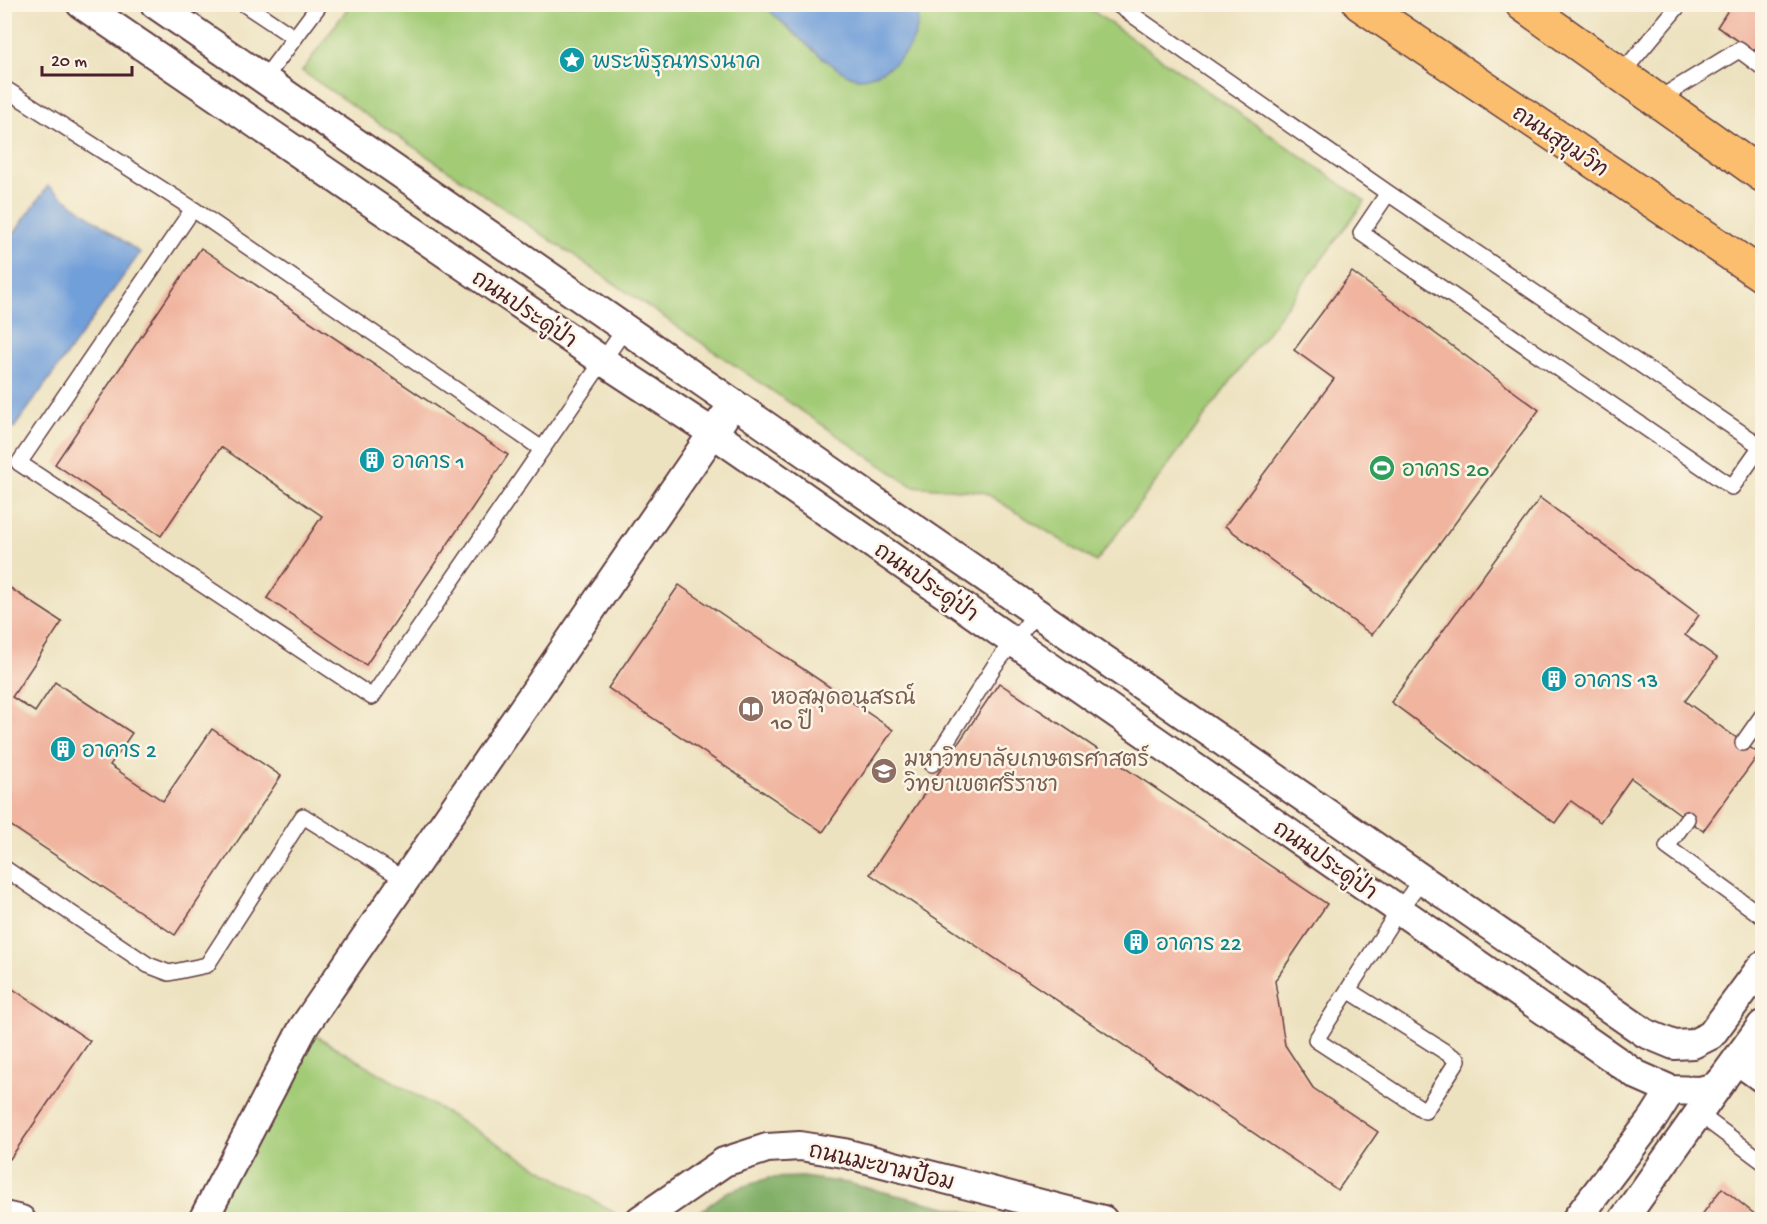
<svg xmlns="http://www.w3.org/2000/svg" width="1767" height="1224" font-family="'Gochi Hand','Playpen Sans Thai',sans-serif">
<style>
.green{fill:#a2cb76;stroke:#767550;stroke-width:1.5}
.forest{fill:#81af67;stroke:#666749;stroke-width:1.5}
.water{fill:#719fd9;stroke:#5e5f82;stroke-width:1.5}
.building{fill:#f0b49f}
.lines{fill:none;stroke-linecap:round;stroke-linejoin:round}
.service-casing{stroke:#623c41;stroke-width:18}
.minor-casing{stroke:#623c41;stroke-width:32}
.trunk-casing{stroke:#623c41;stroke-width:36}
.service{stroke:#fff;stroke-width:15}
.minor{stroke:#fff;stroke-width:28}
.trunk{stroke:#fabe6e;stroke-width:33}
.labels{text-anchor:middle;stroke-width:5;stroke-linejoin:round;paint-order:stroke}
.culture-label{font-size:22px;fill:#0d838f;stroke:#fcf5e5;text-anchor:start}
.street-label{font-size:22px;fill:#4a1f2b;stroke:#fcf5e5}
.leisure-label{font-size:22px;fill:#27864d;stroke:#fcf5e5;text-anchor:start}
.education-label{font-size:22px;fill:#785e54;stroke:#fcf5e5;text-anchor:start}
</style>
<rect width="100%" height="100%" fill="#fcf5e5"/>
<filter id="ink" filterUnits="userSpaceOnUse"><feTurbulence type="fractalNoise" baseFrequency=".0167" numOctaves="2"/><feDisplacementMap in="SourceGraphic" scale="12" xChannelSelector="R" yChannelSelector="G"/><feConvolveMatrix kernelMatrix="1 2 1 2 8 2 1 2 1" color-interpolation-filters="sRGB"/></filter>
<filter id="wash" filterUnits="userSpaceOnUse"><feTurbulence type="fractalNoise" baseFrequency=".008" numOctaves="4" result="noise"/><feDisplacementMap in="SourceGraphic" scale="24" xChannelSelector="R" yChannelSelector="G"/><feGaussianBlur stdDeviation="1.35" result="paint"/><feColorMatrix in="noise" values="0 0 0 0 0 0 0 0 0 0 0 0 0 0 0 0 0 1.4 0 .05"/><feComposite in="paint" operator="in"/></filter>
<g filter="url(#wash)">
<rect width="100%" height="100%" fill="#ede2c0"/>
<path class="green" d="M350,5H1084L1365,201L1096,562L984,492L912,486L302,71Z
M303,1028L625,1219L203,1220Z"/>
<path class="forest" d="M802,1177L847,1183L995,1219H690L727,1192L769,1178Z"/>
<path class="water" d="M763,5H919C919,31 915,44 896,62C888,69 869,79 858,78C837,77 781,20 763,5Z
M48,186L140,253L14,428L5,422V246Z"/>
<g id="blocks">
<path class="building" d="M1732,4H1762V38L1754,51L1717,27Z
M201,248L508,455L366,665L267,598L322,516L221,447L161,536L55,464Z
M1352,272L1539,410L1372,635L1225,526L1334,379L1294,350Z
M1540,498L1699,615L1685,635L1717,658L1685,701L1759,754L1703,831L1631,778L1600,822L1571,801L1555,823L1391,702Z
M4,584L62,622L12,697L35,712L55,682L132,733L110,765L163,801L212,729L281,776L175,935L4,821Z
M679,585L893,730L823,832L608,688Z
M999,683L1327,904L1275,981L1285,1045L1313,1088L1378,1132L1338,1190L870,874Z
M4,983L90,1041L10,1159L4,1156Z
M1722,1188L1762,1220H1698Z"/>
</g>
</g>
<g filter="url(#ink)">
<use href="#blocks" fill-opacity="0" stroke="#623c41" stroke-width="1.5"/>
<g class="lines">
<g class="service-casing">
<path id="service" d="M244,4L295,38
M1117,4L1388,193L1762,447
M1621,74L1680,4
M264,79L320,4
M4,88L193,209L542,449
M1657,100L1739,50L1762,67
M1388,193L1361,233L1732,487L1761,446
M193,209L19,463L372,697L624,330
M1743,743L1762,716
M932,764L995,665L1036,613
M1687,819L1667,847L1762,916
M4,868L148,965L169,973L207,965L303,816L405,880
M1348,990L1458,1060L1425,1111L1316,1040L1399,910L1422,879
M1699,1114L1762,1161"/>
</g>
<g class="minor-casing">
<path id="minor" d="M81,4L603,361L713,433L1637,1075L1671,1090L1700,1091L1715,1087L1724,1077L1762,1025
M155,4L1645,1033L1674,1045L1693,1044L1711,1035L1762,966
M1737,1060L1762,1078
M4,1216L21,1220
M203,1220L303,1028L724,417
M640,1220L724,1162L767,1148L800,1146L844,1153L1103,1220
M1576,1220L1654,1117L1671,1090
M1623,1220L1723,1079"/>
</g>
<g class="trunk-casing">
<path id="trunk" d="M1360,4L1762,275
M1522,4L1762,175"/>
</g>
<use href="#service" class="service"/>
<use href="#minor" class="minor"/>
<use href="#trunk" class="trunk"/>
</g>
</g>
<defs>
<g id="sight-disc" transform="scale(1.35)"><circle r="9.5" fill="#0f9aa8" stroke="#fcf5e5"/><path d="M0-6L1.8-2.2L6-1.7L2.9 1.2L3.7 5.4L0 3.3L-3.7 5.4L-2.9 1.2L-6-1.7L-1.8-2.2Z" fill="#fff"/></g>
<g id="building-disc" transform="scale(1.35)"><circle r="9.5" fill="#0f9aa8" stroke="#fcf5e5"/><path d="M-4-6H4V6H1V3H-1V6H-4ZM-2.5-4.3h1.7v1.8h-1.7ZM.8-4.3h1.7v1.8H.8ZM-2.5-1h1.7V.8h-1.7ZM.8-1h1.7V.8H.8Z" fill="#fff"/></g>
<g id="stadium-disc" transform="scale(1.35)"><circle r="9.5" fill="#2e9e5b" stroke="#fcf5e5"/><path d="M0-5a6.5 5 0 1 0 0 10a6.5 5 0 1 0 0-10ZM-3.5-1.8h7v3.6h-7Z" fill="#fff"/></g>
<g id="library-disc" transform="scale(1.35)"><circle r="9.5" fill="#8d6e63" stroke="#fcf5e5"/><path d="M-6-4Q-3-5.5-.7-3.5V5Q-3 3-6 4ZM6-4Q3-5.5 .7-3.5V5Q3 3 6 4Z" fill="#fff"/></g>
<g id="university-disc" transform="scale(1.35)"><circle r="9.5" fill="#8d6e63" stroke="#fcf5e5"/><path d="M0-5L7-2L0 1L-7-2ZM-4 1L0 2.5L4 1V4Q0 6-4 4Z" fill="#fff"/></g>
</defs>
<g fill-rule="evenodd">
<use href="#sight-disc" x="572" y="60"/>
<use href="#building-disc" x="372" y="460"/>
<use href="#stadium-disc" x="1382" y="468"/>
<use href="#building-disc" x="1554" y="679"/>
<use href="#library-disc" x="751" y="709"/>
<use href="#building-disc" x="63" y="749"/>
<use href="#university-disc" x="884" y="771"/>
<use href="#building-disc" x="1136" y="942"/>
</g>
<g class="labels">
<g class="culture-label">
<text x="592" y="68">พระพิรุณทรงนาค</text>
<text x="392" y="468">อาคาร 1</text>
<text x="1574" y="687">อาคาร 13</text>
<text x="82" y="757">อาคาร 2</text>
<text x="1156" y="950">อาคาร 22</text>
</g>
<g class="street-label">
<text transform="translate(1561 140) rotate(34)" y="8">ถนนสุขุมวิท</text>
<text transform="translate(525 308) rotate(34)" y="8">ถนนประดู่ป่า</text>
<text transform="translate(927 581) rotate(35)" y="8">ถนนประดู่ป่า</text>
<text transform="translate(1326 859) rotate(35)" y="8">ถนนประดู่ป่า</text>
<text transform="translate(882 1165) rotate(13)" y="8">ถนนมะขามป้อม</text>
</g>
<g class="leisure-label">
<text x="1402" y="476">อาคาร 20</text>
</g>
<g class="education-label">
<text x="771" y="704">หอสมุดอนุสรณ์<tspan x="771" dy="25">10 ปี</tspan></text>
<text x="904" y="766">มหาวิทยาลัยเกษตรศาสตร์<tspan x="904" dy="25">วิทยาเขตศรีราชา</tspan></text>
</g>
</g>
<rect width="1767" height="1224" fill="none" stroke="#fcf5e5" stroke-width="24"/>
<path d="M42 66v9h90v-9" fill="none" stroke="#4a1f2b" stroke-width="3"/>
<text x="51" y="66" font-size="18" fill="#4a1f2b" stroke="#fcf5e5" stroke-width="4.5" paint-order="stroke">20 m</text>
</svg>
